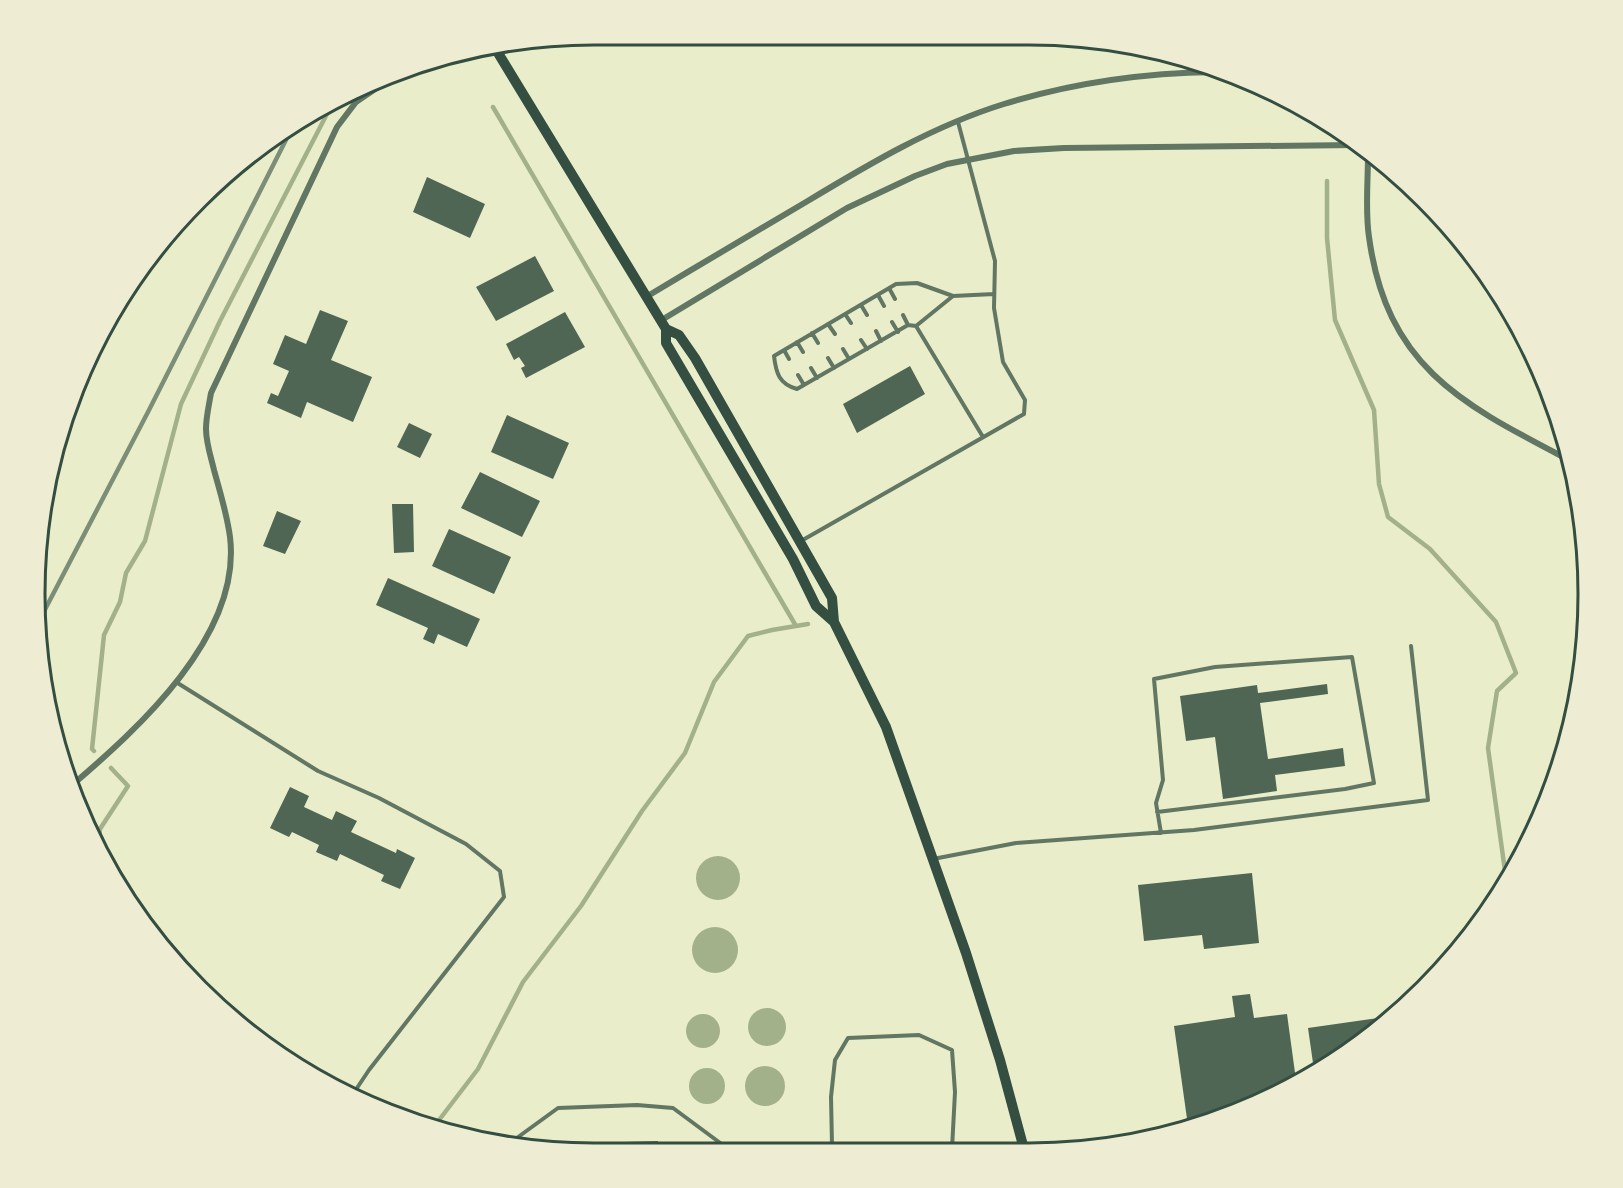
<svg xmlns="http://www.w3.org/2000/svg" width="1623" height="1188" font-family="Bitter,serif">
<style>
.water{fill:#a3b18a}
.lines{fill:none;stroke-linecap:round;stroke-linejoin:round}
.stream{stroke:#a3b18a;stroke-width:4.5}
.building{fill:#4f6655}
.service{stroke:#617663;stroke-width:4}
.minor{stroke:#617663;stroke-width:6}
.secondary{stroke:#344e41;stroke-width:10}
.rail{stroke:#7c8e77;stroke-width:4.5}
.rim{fill:none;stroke:#344e41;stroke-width:3}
</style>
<rect width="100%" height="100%" fill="#e9edc9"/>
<path class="water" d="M696 878a22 22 0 1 1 44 0a22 22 0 1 1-44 0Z
M692 950a23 23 0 1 1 46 0a23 23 0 1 1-46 0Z
M748 1027a19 19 0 1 1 38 0a19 19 0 1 1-38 0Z
M686 1031a17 17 0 1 1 34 0a17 17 0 1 1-34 0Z
M745 1086a20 20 0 1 1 40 0a20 20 0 1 1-40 0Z
M689 1086a18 18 0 1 1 36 0a18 18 0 1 1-36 0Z"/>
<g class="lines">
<path class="stream" d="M493,107L796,626
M1327,181V238L1335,320L1374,410L1379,484L1388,517L1430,549L1496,622L1516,673L1497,691L1488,748L1505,871L1509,880
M94,751L92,749L104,635L120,602L126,573L145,541L181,404L220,321L330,108
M98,845L100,829L128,786L111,768
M433,1128L478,1069L523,982L581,906L642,811L685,753L714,682L748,636L772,630L808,624"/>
</g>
<path class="building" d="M427,177L485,204L470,238L413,212Z
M535,256L554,291L496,321L476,287Z
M320,310L348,321L331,360L372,377L353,422L307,402L301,418L267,403L271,393L278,396L289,371L273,364L285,335L306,344Z
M565,312L585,347L526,378L521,368L525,366L519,357L514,360L506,344Z
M910,366L925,394L857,433L843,404Z
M507,415L569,443L553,479L491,452Z
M409,423L432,434L420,458L397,447Z
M480,472L540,501L522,537L461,508Z
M392,504H413L414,552L394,553Z
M277,511L301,521L285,554L263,546Z
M449,529L511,557L494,594L432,566Z
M388,578L480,619L467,647L438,634L434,644L423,639L428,628L376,605Z
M1327,684L1328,694L1260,703L1268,759L1343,748L1345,766L1275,775L1277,791L1223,799L1215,737L1186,741L1180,696L1257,685L1258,693Z
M290,787L309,796L304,807L332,820L336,811L357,821L351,832L396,853L397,849L415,858L400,889L381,881L384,875L340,854L337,861L316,852L319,845L292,832L289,837L270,828Z
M1252,873L1259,943L1204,949L1202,935L1144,941L1138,885Z
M1250,994L1254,1018L1287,1014L1296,1080L1243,1111L1188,1126L1174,1026L1235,1017L1232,996Z
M1392,1016L1370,1038L1314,1070L1308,1028Z
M658,1141V1152H589V1143Z"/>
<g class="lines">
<path class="service" d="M889,288L895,299
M878,295L884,306
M861,305L867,315
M845,314L851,323
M903,315L908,325
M892,322L898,332
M828,324L835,334
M916,326L908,325L797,389C779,384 776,373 774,356L896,284L917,283L953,296
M876,331L881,341
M812,333L818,343
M861,340L867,349
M797,342L803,352
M843,349L849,359
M784,350L789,359
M828,358L834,368
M811,368L817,378
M798,375L804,385
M983,437L916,326L953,296L994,294
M801,541L1024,414L1025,400L1003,362L994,308L995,261L958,122
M176,682L318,771L379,798L466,844L500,871L504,897L369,1070L351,1097
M1157,812L1345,789L1374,783L1352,657L1215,667L1154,679L1163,780L1156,803L1161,833
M933,859L1016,843L1194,830L1428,800L1411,646
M510,1145L514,1140L558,1108L637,1105L673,1108L727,1148L737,1151
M832,1145L831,1097L835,1060L848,1038L919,1035L952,1050L955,1092L952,1149
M982,1149L1020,1144
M805,1151L832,1145L977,1149"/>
<path class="minor" d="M1368,155C1368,182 1365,211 1369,237C1387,369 1464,405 1571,461
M646,297C699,265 752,234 806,202C869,164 933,126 1004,104C1072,83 1144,73 1214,72
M660,321L847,208L915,176L947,164L1014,151L1064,148L1357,145
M71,786C139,728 242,635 230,537C227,514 220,492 214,470C211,457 206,443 206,429C206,417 209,405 211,393L337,127L356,102L384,83"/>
<path class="secondary" d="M495,48L666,329V343L793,559L816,606L834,622
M666,329L679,335L695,358L832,598L834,622L886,727L966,953L1000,1060L1024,1149"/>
<path class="rail" d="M39,621L148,412L294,124"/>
</g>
<path d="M0 0H1623V1188H0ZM594 45H1029A549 549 0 0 1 1578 594V594A549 549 0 0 1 1029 1143H594A549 549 0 0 1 45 594V594A549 549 0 0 1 594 45Z" fill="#eeecd3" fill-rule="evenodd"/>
<path class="rim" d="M594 45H1029A549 549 0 0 1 1578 594V594A549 549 0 0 1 1029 1143H594A549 549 0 0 1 45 594V594A549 549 0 0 1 594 45Z"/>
</svg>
